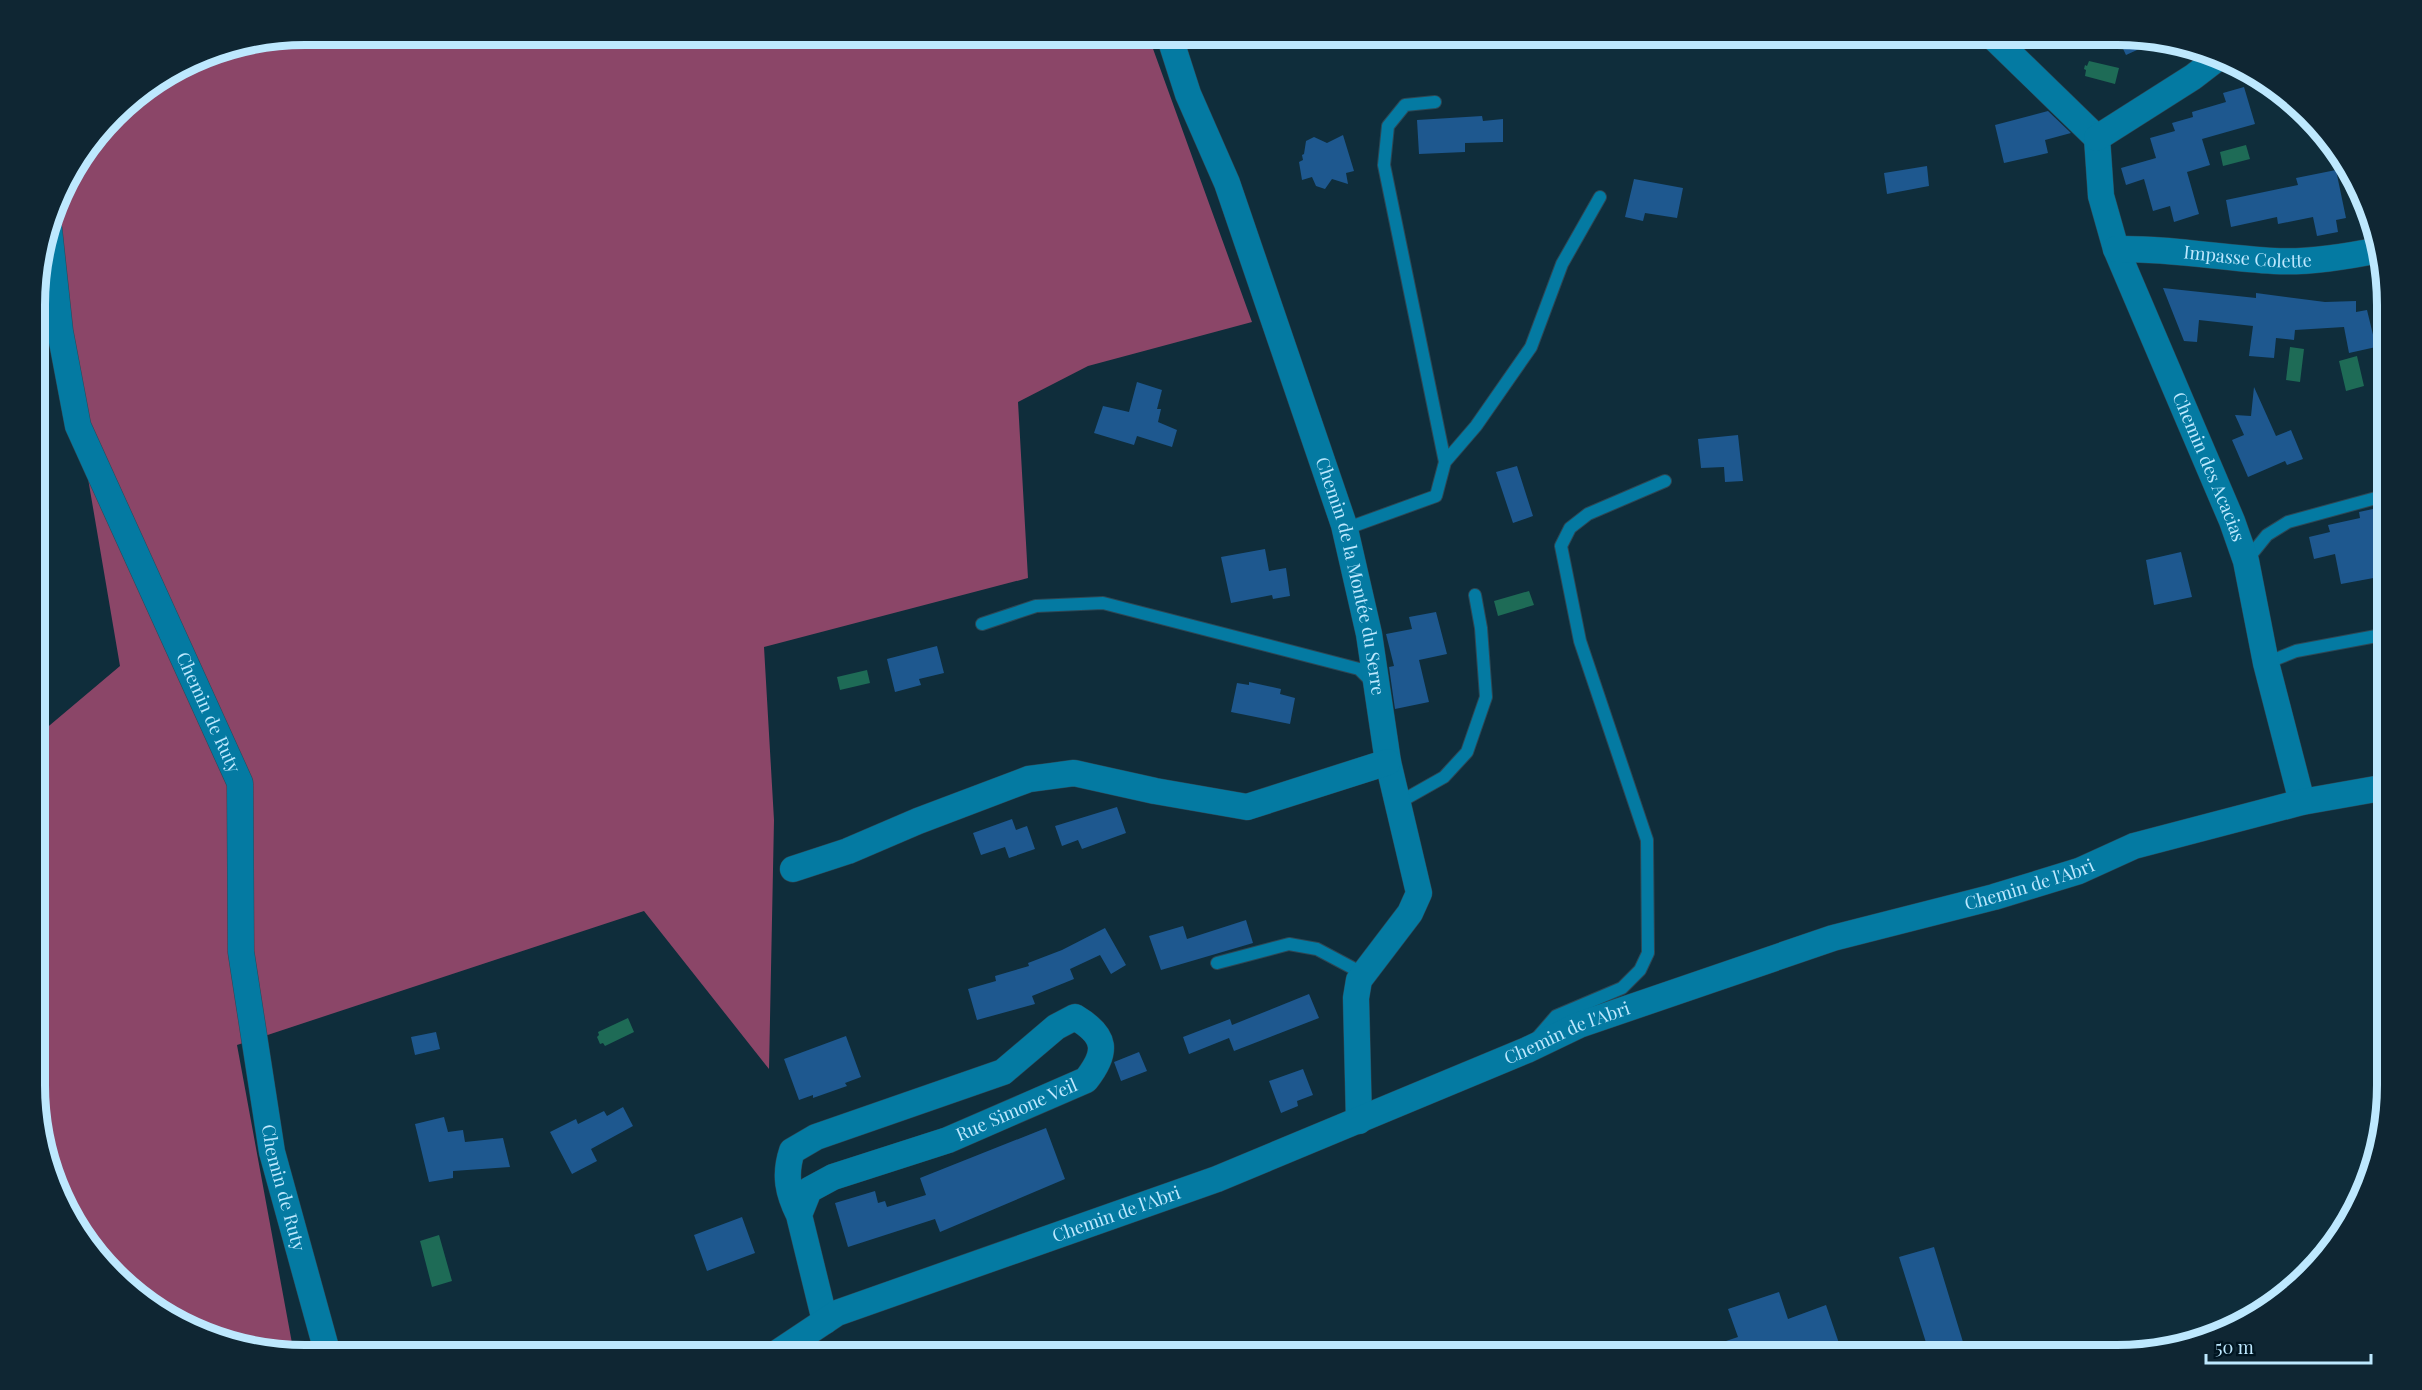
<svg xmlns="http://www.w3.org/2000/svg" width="2422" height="1390" font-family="'Playfair Display',serif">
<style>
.forest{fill:#8b4668}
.water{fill:#1e6b56}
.building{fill:#1e588f}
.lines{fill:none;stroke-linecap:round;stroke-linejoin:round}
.lane-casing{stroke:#2d4856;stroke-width:14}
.street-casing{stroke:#2d4856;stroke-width:27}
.lane{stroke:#047aa2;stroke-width:12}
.street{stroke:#047aa2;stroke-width:26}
.labels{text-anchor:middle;stroke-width:6;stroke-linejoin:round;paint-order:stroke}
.street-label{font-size:18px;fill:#bde8fe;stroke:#001521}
.rim{fill:none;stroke:#bde8fe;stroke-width:8}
</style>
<rect width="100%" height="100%" fill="#0f2d3b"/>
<path class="forest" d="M305,35H1148L1252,322L1088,366L1018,402L1028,578L764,647L774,820L769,1069L644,911L237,1045L294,1354L235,1346L169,1319L80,1235L37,1120V736L120,666L47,238L63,185L126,102L202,55Z"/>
<path class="water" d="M2089,61L2119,68L2115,84L2085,76L2086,70L2084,69L2085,65L2087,66Z
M2246,145L2250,159L2223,166L2220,152Z
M2290,347L2304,349L2300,382L2286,380Z
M2357,356L2364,386L2346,391L2339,361Z
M1529,591L1534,605L1498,616L1494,601Z
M867,670L870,683L840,690L837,677Z
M628,1018L634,1032L605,1046L603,1043L600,1044L597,1037L599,1035L598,1032Z
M439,1235L452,1281L432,1287L420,1241Z"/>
<path class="building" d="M2116,34H2117L2159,40L2126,55Z
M2244,87L2255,124L2202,139L2210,165L2187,172L2199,214L2174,222L2170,206L2153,211L2144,179L2126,185L2121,168L2156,158L2150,138L2175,131L2172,123L2193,117L2192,112L2226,102L2223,93Z
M2048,111L2071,133L2045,140L2048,153L2004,163L1995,125Z
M1482,116L1483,121L1503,119V142L1465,143V152L1419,154L1417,120Z
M1343,135L1354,171L1346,173L1348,184L1332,179L1325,189L1316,186L1312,177L1302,180L1299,162L1303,160L1302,155L1304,154L1306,141L1314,137L1327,143Z
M1927,166L1929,186L1887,194L1884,173Z
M2336,170L2346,218L2336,220L2338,232L2317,236L2313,217L2278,224L2277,217L2231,227L2226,200L2298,185L2296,178Z
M1634,179L1683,188L1677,218L1645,213L1643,221L1625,217Z
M2163,288L2256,298V293L2325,302L2356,301V312L2367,310L2376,347L2349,353L2344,327L2295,330L2294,340L2276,338L2274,358L2249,356L2253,326L2199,320L2197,342L2184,341Z
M1137,382L1162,390L1157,409H1161L1158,422L1177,430L1172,447L1137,436L1134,445L1094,433L1103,406L1129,412Z
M2254,387L2276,436L2291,430L2303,459L2287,465L2285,461L2248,477L2232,440L2244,435L2235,415L2251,416Z
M1738,435L1743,481L1725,482L1724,467L1701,468L1698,439Z
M1517,466L1533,516L1513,523L1496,472Z
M2387,506V554L2375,557L2379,577L2341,584L2335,554L2314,559L2309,537L2330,532L2328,525L2360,518L2359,512Z
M1265,549L1269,571L1286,568L1290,596L1273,599L1272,595L1231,603L1221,557Z
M2181,552L2192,597L2154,605L2146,560Z
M1436,612L1447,654L1419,660L1429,702L1395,709L1389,667L1394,666L1386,634L1412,629L1409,617Z
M937,646L944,673L919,679L921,685L895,692L887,659Z
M1249,682L1281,689L1280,694L1295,698L1290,724L1231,712L1237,683L1249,685Z
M1117,807L1126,833L1082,849L1078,840L1062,846L1055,826Z
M1012,819L1016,830L1027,826L1035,849L1009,858L1005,847L981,855L973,833Z
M1246,920L1253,943L1161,970L1149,936L1183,926L1187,939Z
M1105,928L1126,965L1111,974L1100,955L1070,969L1074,979L1032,996L1035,1004L977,1020L968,989L996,981L995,976L1029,966L1028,963L1062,950Z
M1309,994L1319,1018L1234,1051L1229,1038L1189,1054L1183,1037L1230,1019L1232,1025Z
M436,1032L440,1049L415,1055L411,1037Z
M846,1036L861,1077L845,1083L847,1086L813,1098V1095L799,1100L784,1059Z
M1139,1052L1147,1071L1121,1081L1114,1062Z
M1303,1069L1313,1095L1297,1101L1298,1106L1281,1113L1269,1081Z
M623,1107L633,1126L591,1149L597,1161L572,1174L550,1132L576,1119L578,1124L604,1111L607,1116Z
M444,1117L448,1132L463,1130L465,1142L503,1138L510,1167L453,1171V1178L429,1182L415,1124Z
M1046,1128L1065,1179L940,1232L935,1219L848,1247L835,1203L875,1191L878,1203L885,1201L887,1207L926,1195L920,1178Z
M742,1217L755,1253L707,1271L694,1235Z
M1934,1247L1963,1342L1929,1352L1899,1257Z
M1779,1292L1788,1319L1826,1305L1843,1355H1694L1693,1352L1738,1337L1728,1309Z"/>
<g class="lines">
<g class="lane-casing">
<path id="lane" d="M1435,102L1405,105L1388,126L1384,165L1445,462
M1345,529L1436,496L1445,462L1476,426L1531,347L1562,264L1600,197
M2246,561L2267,535L2288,522L2387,495
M982,624L1036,606L1103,603L1359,669L1371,681
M2266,663L2296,651L2387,634
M1398,803L1444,777L1467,752L1486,697L1481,628L1475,595
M1217,963L1289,944L1317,949L1364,974
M1537,1038L1556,1016L1622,988L1640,970L1648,953L1647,840L1580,641L1561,546L1570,528L1588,514L1665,481"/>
</g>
<g class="street-casing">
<g id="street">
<path id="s1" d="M1169,35L1188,94L1227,183L1344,525L1369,634L1388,762L1419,893L1410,913L1359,980L1356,998L1359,1121"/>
<path d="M1991,35L2097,138"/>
<path id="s2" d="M2097,138L2101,196L2116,249L2232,521L2246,561L2266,663L2302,802"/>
<path d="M2097,138L2193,77L2219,57"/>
<path id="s3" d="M49,229L60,331L78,426L240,783L241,952L272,1152L328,1355"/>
<path id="s4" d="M2116,249C2169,248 2221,258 2274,261C2309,263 2345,257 2379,250"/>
<path d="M793,869L848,851L918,821L1029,779L1074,773L1155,791L1247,807L1388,762"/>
<path id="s5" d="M799,1215L809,1190L833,1177L948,1140L1086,1080C1108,1052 1107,1036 1075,1017L1056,1027L1003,1072L816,1137L792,1151C784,1175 788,1193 799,1215L825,1321"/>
<path id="s6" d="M774,1355L837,1313L1217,1179L1527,1050L1579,1025L1833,938L1994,897L2079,871L2134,846L2302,802L2387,787"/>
</g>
</g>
<use href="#lane" class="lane"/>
<use href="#street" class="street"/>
</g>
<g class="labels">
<g class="street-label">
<text dy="6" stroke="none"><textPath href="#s4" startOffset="132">Impasse Colette</textPath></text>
<text dy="6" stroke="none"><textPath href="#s2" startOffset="350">Chemin des Acacias</textPath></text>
<text dy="6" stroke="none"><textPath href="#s1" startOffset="572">Chemin de la Montée du Serre</textPath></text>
<text dy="6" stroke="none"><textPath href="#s3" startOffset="514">Chemin de Ruty</textPath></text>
<text dy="6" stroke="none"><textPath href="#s6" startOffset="1344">Chemin de l'Abri</textPath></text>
<text dy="6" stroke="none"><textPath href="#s6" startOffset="858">Chemin de l'Abri</textPath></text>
<text dy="6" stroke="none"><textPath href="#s5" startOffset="250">Rue Simone Veil</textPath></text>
<text dy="6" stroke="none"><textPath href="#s3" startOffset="1000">Chemin de Ruty</textPath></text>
<text dy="6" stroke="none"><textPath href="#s6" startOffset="372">Chemin de l'Abri</textPath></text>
</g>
</g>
<path d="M0 0H2422V1390H0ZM305 45H2117A260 260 0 0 1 2377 305V1085A260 260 0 0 1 2117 1345H305A260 260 0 0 1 45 1085V305A260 260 0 0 1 305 45Z" fill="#0f2633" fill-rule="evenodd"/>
<path class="rim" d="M305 45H2117A260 260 0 0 1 2377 305V1085A260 260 0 0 1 2117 1345H305A260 260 0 0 1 45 1085V305A260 260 0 0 1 305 45Z"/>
<path d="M2206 1354v9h165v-9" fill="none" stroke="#bde8fe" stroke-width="3"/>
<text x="2215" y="1354" font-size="18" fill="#bde8fe" stroke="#001521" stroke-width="4.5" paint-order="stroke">50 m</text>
</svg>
